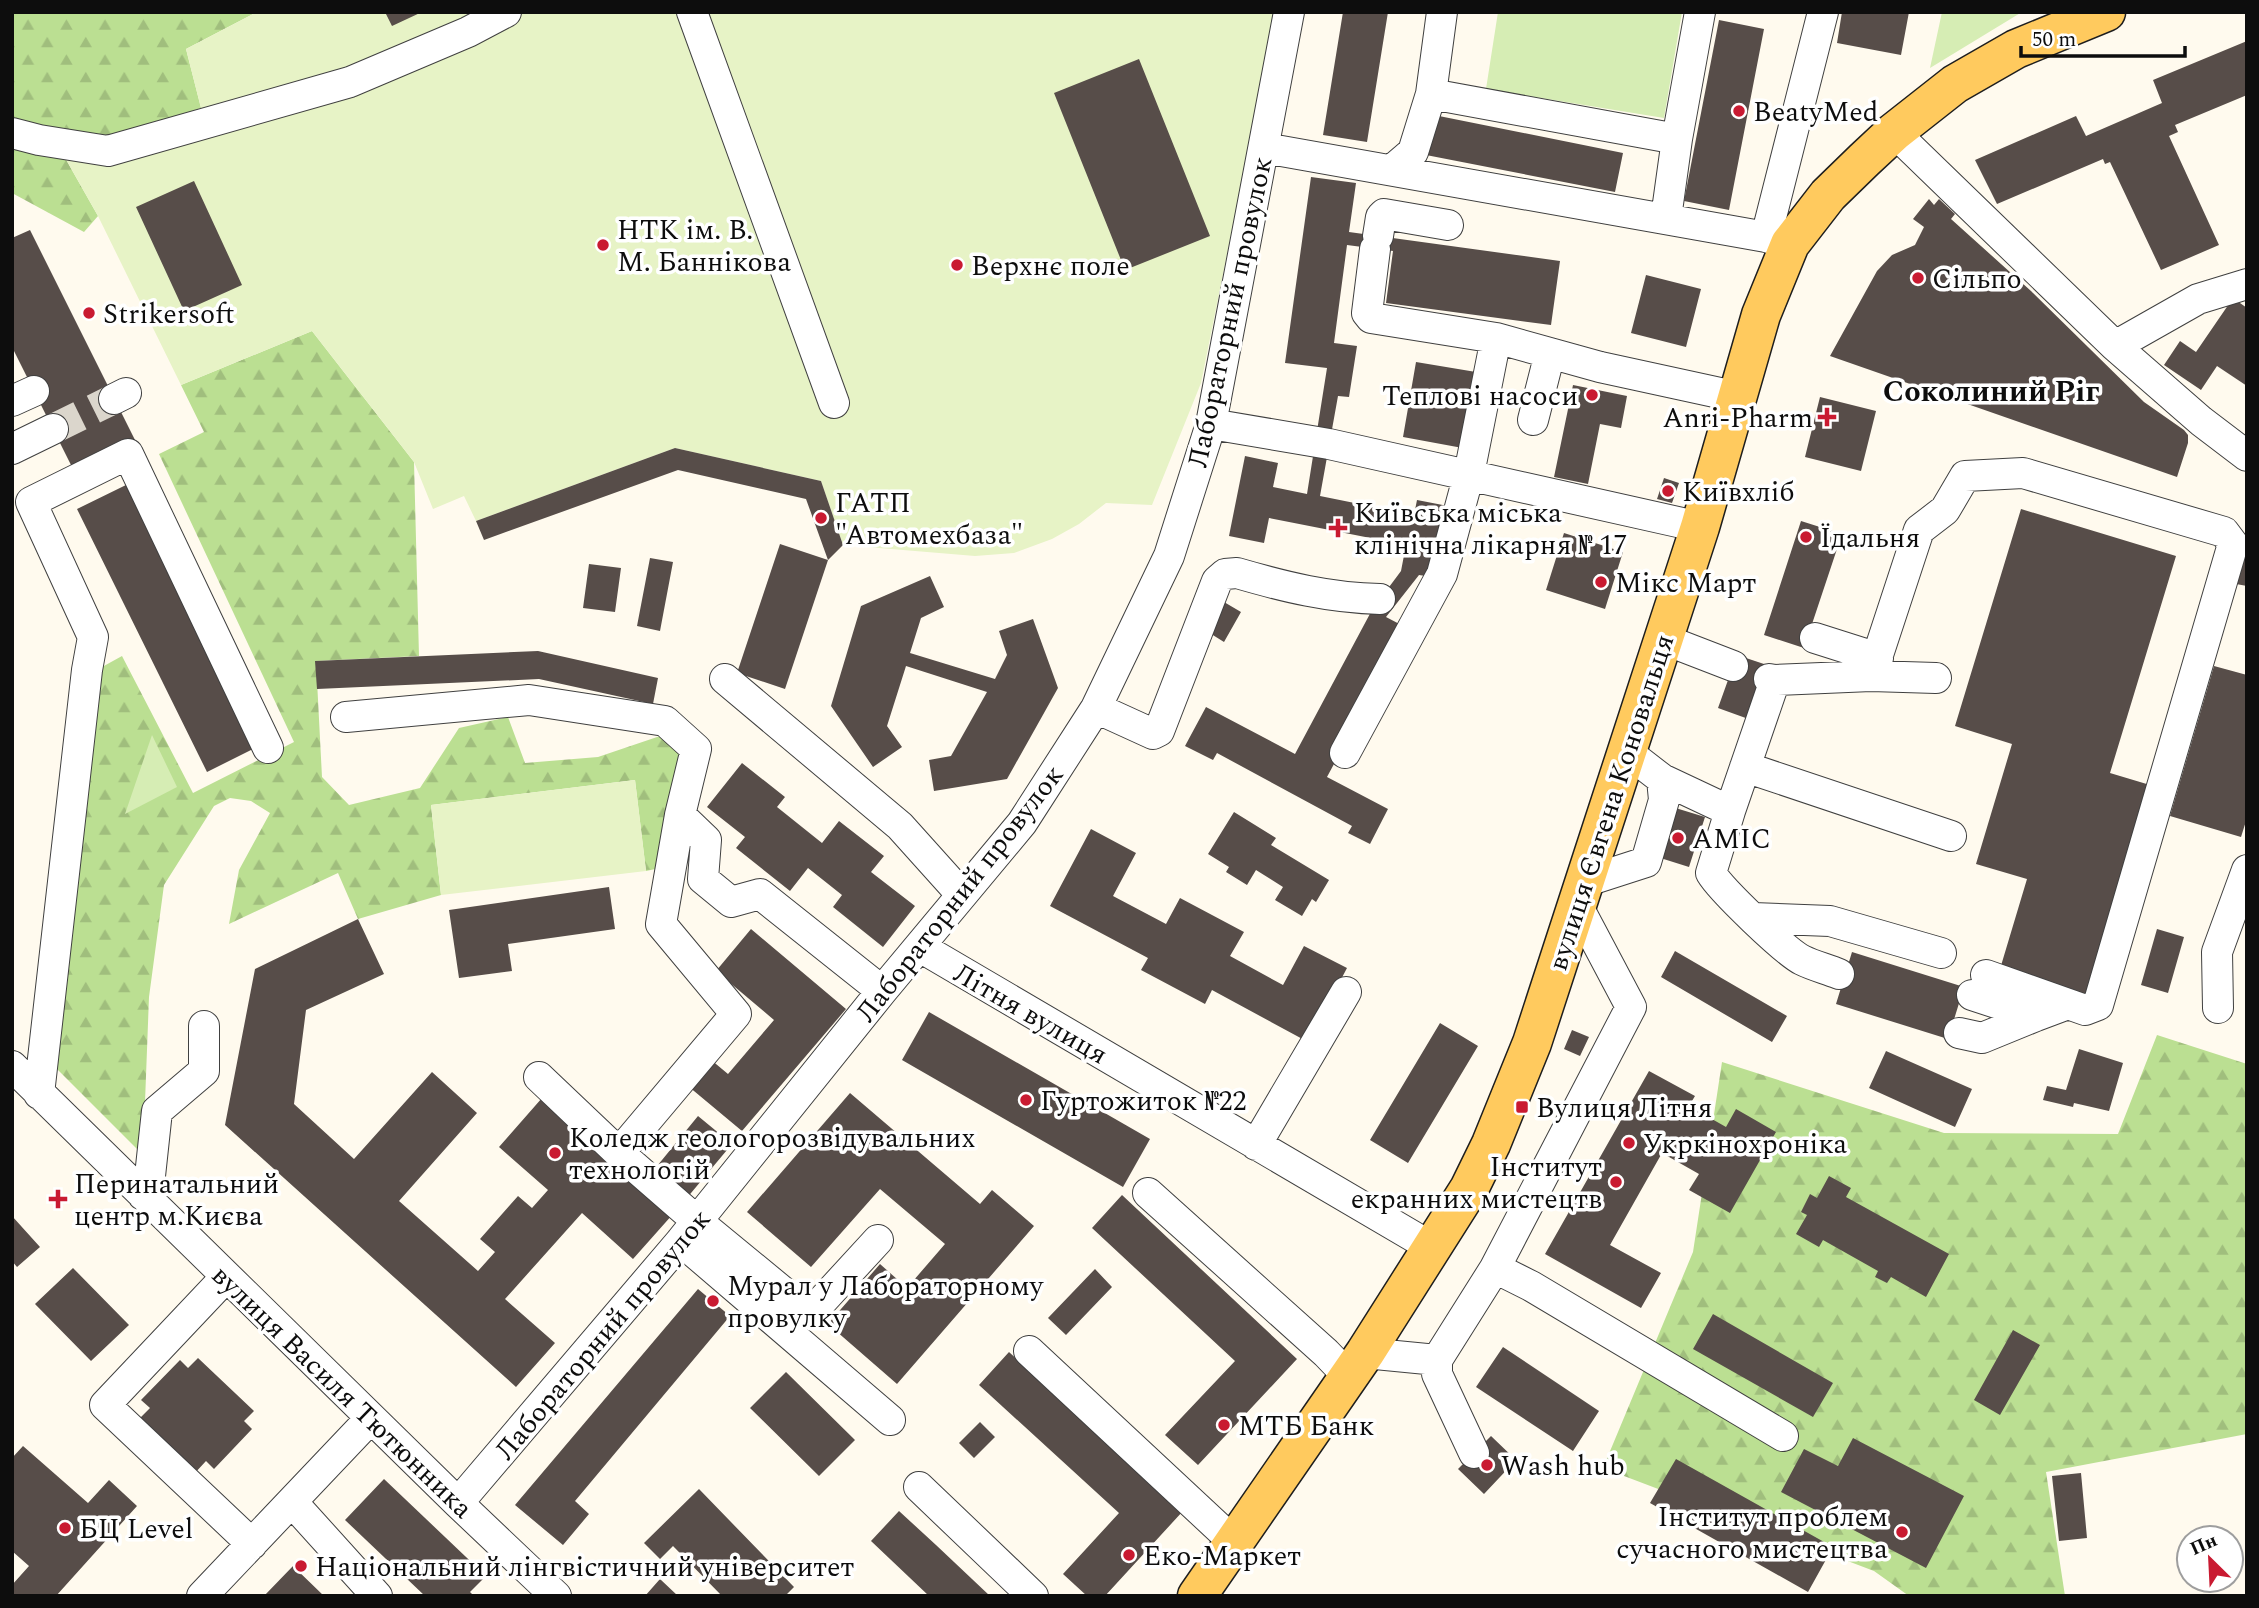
<svg xmlns="http://www.w3.org/2000/svg" width="2259" height="1608" font-family="Spectral,serif">
<style>
.forest{fill:url(#forest-firs)}
.park{fill:#d6edb4}
.pitch{fill:#e7f3c6}
.building{fill:#574d49}
.lines{fill:none;stroke-linecap:round;stroke-linejoin:round}
.minor-tunnel{stroke:#dbd6cc;stroke-width:30;stroke-dasharray:30 15;stroke-linecap:butt}
.minor-casing{stroke:#404040;stroke-width:32}
.major-casing{stroke:#1e1e1e;stroke-width:41}
.minor{stroke:#fff;stroke-width:30}
.major{stroke:#ffca5e;stroke-width:38}
.poi-dot{fill:#c91a31;stroke:#fff;stroke-width:2.5}
.labels{text-anchor:middle;stroke-width:7;stroke-linejoin:round;paint-order:stroke}
.poi-label{font-size:28px;fill:#0d0d0d;stroke:#fff;text-anchor:start}
.street-label{font-size:28px;fill:#0d0d0d;stroke:#fff}
.neighbourhood-label{font-size:30px;font-weight:bold;fill:#0d0d0d;stroke:#fff}
</style>
<defs>
<pattern id="forest-firs" width="22" height="20" patternUnits="userSpaceOnUse" patternTransform="scale(1.75)"><rect width="22" height="20" fill="#bbdf92"/><path d="M5 1l3.5 6h-7zM16 11l3.5 6h-7z" fill="#a0be7d"/></pattern>
</defs>
<rect width="100%" height="100%" fill="#fffaee"/>
<path class="forest" d="M12,12H257L186,49L201,108L64,156L98,216L84,232L12,193Z
M312,331L414,462L419,656L316,661L322,777L349,805L420,788L459,728L508,717L525,763L598,757L663,735L685,753L660,868L646,871L635,780L431,805L441,895L358,919L338,873L229,924L239,870L270,813L251,801L230,798L214,806L164,885L149,997L143,1155L55,1067L93,672L122,656L193,793L294,742L159,454L204,432L181,385Z
M2157,1035L2247,1064V1434L2046,1472L2065,1596H1909L1874,1571L1603,1468L1693,1252L1722,1062L1944,1133L2118,1134Z"/>
<path class="park" d="M1498,12H1682L1664,118L1486,89Z
M1942,12H2022L1930,68Z
M152,735L177,787L125,814Z"/>
<path class="pitch" d="M257,12H1276L1201,383L1152,505L1106,503L1079,524L1052,539L1014,553L975,556L843,545L821,481L675,448L476,521L464,496L433,509L414,462L312,331L181,385L98,216L64,156L201,108L186,49Z
M635,780L646,871L441,895L431,805Z"/>
<path class="building" d="M385,12H422L392,26Z
M1343,12H1388L1367,142L1323,135Z
M1842,12H1909L1901,55L1837,43Z
M1719,20L1764,29L1729,210L1684,201Z
M2247,41V95L2175,125L2178,132L2169,136L2219,245L2161,270L2110,162L2105,164L2103,159L1997,204L1975,160L2076,116L2086,136L2162,103L2153,80Z
M1139,59L1210,236L1125,270L1054,93Z
M1434,115L1623,153L1615,192L1426,155Z
M1311,177L1356,183L1349,232L1560,261L1551,325L1386,303L1393,251L1347,245L1334,343L1357,346L1349,397L1338,396L1320,496L1414,515L1417,500L1453,507L1439,578L1419,575L1386,617L1407,628L1327,777L1388,809L1370,844L1348,833L1352,826L1217,753L1213,760L1185,746L1206,707L1295,754L1372,610L1401,571L1406,545L1269,518L1264,543L1229,536L1245,456L1278,463L1273,487L1307,494L1327,368L1285,363Z
M194,181L242,285L184,311L136,207Z
M1929,199L1934,205L1939,199L1955,214L1951,219L2031,291L2144,402L2184,430L2188,435V443L2177,477L1830,356L1877,271L1892,255L1915,245L1924,227L1913,219Z
M30,230L135,440L74,471L12,347V238Z
M1646,275L1701,289L1686,347L1631,333Z
M2233,298L2247,308V386L2217,366L2201,390L2164,365L2180,341L2196,352Z
M1416,362L1482,373L1468,449L1403,437Z
M1573,385L1627,396L1621,428L1600,424L1588,484L1554,477Z
M1820,397L1876,411L1861,471L1805,457Z
M675,448L821,481L843,545L828,560L785,689L737,673L780,544L828,560L806,499L678,470L484,540L476,521Z
M1664,478L1679,483L1672,503L1657,499Z
M126,485L255,748L207,772L77,509Z
M2021,509L2176,556L2110,773L2150,785L2087,995L2000,969L2027,879L1976,864L2012,744L1955,726Z
M1801,521L1842,534L1804,648L1764,635Z
M1564,533L1623,552L1605,609L1546,590Z
M2247,548V586L2236,584Z
M650,558L673,562L660,631L637,626Z
M589,564L621,568L615,612L583,608Z
M930,576L944,607L921,618L910,653L995,679L1007,655L999,631L1033,619L1058,688L1007,779L934,791L929,760L951,756L987,692L906,666L887,726L902,747L873,767L831,706L861,606Z
M1224,602L1241,612L1224,642L1208,632Z
M538,651L658,678L653,704L539,679L317,689L315,661Z
M1737,655L1773,667L1754,721L1718,708Z
M2214,666L2247,675V818L2241,837L2170,816Z
M742,763L785,797L777,807L822,843L839,821L884,856L871,872L915,906L883,947L833,907L842,895L808,868L790,891L736,848L745,837L707,807Z
M1669,806L1705,817L1689,867L1654,856Z
M1234,812L1276,838L1271,845L1329,880L1316,902L1312,899L1302,916L1275,900L1283,887L1256,870L1247,885L1226,872L1229,867L1208,854Z
M1091,829L1136,853L1113,896L1166,924L1180,898L1244,932L1230,956L1283,985L1304,946L1347,968L1308,1042L1212,990L1205,1004L1141,970L1148,958L1050,906Z
M609,887L615,929L508,944L512,971L459,978L449,910Z
M358,919L384,974L306,1010L294,1104L354,1159L432,1072L477,1113L399,1201L478,1271L495,1252L480,1239L518,1196L532,1208L548,1190L499,1147L542,1098L673,1214L633,1259L582,1213L505,1299L555,1343L516,1387L225,1125L255,969Z
M751,929L846,1009L742,1131L688,1086L710,1059L728,1074L774,1020L716,971Z
M2157,929L2184,937L2168,993L2141,985Z
M1675,951L1787,1016L1772,1042L1661,977Z
M1852,952L1964,987L1948,1039L1836,1004Z
M929,1012L1150,1139L1123,1187L902,1060Z
M1440,1023L1478,1046L1408,1163L1370,1140Z
M1572,1030L1589,1037L1580,1056L1564,1049Z
M2079,1049L2123,1063L2109,1111L2074,1103L2073,1107L2043,1100L2047,1086L2066,1090Z
M1886,1051L1972,1089L1955,1127L1869,1088Z
M1649,1071L1695,1096L1689,1106L1726,1127L1736,1109L1776,1132L1730,1213L1689,1190L1699,1174L1662,1153L1610,1245L1661,1273L1641,1308L1545,1254Z
M850,1093L980,1204L992,1190L1034,1226L897,1384L828,1324L880,1264L907,1288L945,1244L880,1189L811,1267L747,1212Z
M698,1116L732,1144L686,1199L653,1171Z
M1829,1176L1851,1188L1846,1197L1949,1254L1926,1297L1891,1277L1887,1283L1875,1277L1878,1271L1823,1240L1819,1247L1796,1234L1807,1215L1801,1212L1810,1194L1817,1198Z
M1122,1195L1297,1359L1198,1465L1165,1435L1235,1361L1092,1228Z
M12,1216L40,1247L17,1267L12,1261Z
M73,1268L129,1325L91,1361L35,1304Z
M1095,1269L1112,1287L1066,1335L1048,1318Z
M698,1289L730,1316L575,1501L589,1514L563,1545L515,1505Z
M1713,1314L1833,1383L1813,1417L1693,1349Z
M2013,1330L2040,1345L2000,1415L1974,1400Z
M1503,1347L1599,1411L1573,1451L1476,1387Z
M1009,1352L1183,1511L1105,1596H1087L1063,1574L1119,1513L979,1385Z
M198,1358L254,1411L244,1421L252,1429L214,1469L206,1461L194,1474L138,1420L150,1408L141,1400L180,1360L188,1368Z
M786,1372L855,1440L819,1476L750,1408Z
M980,1422L995,1437L974,1458L959,1443Z
M1491,1436L1516,1460L1484,1494L1458,1469Z
M1853,1438L1964,1496L1926,1568L1781,1492L1804,1449L1838,1466Z
M23,1446L88,1503L109,1480L137,1506L56,1596H12V1585L29,1566L12,1551V1458Z
M1676,1459L1833,1547L1808,1592L1650,1503Z
M2081,1473L2087,1538L2059,1541L2052,1476Z
M384,1479L486,1576L470,1592L474,1596H425L345,1520Z
M699,1489L794,1587L785,1596H722L673,1546L660,1559L644,1543Z
M899,1511L936,1545L990,1596H929L871,1541Z
M293,1566L324,1596H264Z
M660,1579L678,1596H645Z"/>
<g class="lines">
<path class="minor-tunnel" d="M53,429L114,399"/>
<g class="minor-casing">
<path id="minor" d="M692,12L834,403
M1431,94L1442,12
M1894,132L2115,346L2198,299L2247,284
M12,133L39,140L108,151L350,82L468,32L506,12
M1677,139L1700,12
M1264,148L1766,237
M1392,170L1413,152L1431,94L1677,139L1666,218
M1378,236L1381,217L1384,214L1448,225
M1783,242L1766,237L1823,12
M1375,249L1367,313L1371,318L1496,338L1600,367L1738,397
M2115,346L2201,421L2247,456
M114,399L126,393
M12,401L34,391
M1533,420L1550,353
M1211,424L1329,444L1700,527
M12,449L53,429
M1815,638L1878,658
M1663,639L1733,666
M1871,676L1936,678
M725,679L900,826L962,895
M1769,679L1775,680L1871,676L1919,530L1945,510L1965,476L2023,473L2224,532L2233,544L2098,1005L2085,1010L1986,975
M1775,680L1730,811L1711,873C1721,890 1786,952 1802,960C1814,966 1827,969 1839,974
M1096,708L1153,734L1159,731L1217,581L1225,574L1237,573C1285,587 1330,598 1380,599
M346,717L529,700L665,721L696,749L680,815L661,924L736,1014L619,1153L539,1077
M1627,752L1662,779L1730,811
M1345,753L1442,574L1469,474L1496,338
M1745,767L1951,836
M680,815L706,840L703,879L731,902L760,894L882,991
M1584,882L1646,862L1664,800L1662,779
M1753,918L1830,921L1941,953
M920,947L1433,1248
M1972,995L2036,1016L2068,1004
M2218,1008L2217,952L2247,870
M1959,1033L1982,1038L2036,1016
M12,1066L458,1503L556,1596
M39,1094L87,670L93,637L31,502L128,454L268,748
M1256,1145L1346,992
M619,1153L697,1221L810,1314L878,1240
M1148,1193L1326,1353L1349,1377
M143,1195L150,1176L157,1111L204,1071V1026
M681,1241L890,1420
M1495,1268L1631,1007L1577,905
M226,1277L105,1405L252,1544
M1029,1351L1235,1543
M1365,1353L1437,1360L1495,1268L1531,1286L1783,1436
M1437,1360V1374L1474,1453
M919,1487L1033,1596
M293,1503L377,1596
M458,1503L681,1241L882,991L1022,823L1096,708L1169,556L1211,424L1289,12
M202,1596L371,1418"/>
</g>
<g class="major-casing">
<path id="major" d="M1197,1596L1365,1353L1469,1189L1491,1144L1532,1043L1700,527L1761,315L1790,244L1828,195L1864,160L1894,132L1955,84L2016,49L2106,12"/>
</g>
<use href="#minor" class="minor"/>
<use href="#major" class="major"/>
</g>
<g class="poi-dot">
<circle cx="1739" cy="111" r="7"/>
<circle cx="603" cy="245" r="7"/>
<circle cx="957" cy="265" r="7"/>
<circle cx="1918" cy="278" r="7"/>
<circle cx="89" cy="313" r="7"/>
<circle cx="1592" cy="395" r="7"/>
<path d="M1823.5 406.5h7v7h7v7h-7v7h-7v-7h-7v-7h7z"/>
<circle cx="1668" cy="491" r="7"/>
<circle cx="821" cy="518" r="7"/>
<path d="M1334.5 517.5h7v7h7v7h-7v7h-7v-7h-7v-7h7z"/>
<circle cx="1806" cy="537" r="7"/>
<circle cx="1601" cy="582" r="7"/>
<circle cx="1678" cy="838" r="7"/>
<circle cx="1026" cy="1100" r="7"/>
<rect x="1515" y="1100" width="14" height="14" rx="3.5"/>
<circle cx="1629" cy="1143" r="7"/>
<circle cx="555" cy="1153" r="7"/>
<circle cx="1616" cy="1182" r="7"/>
<path d="M54.5 1188.5h7v7h7v7h-7v7h-7v-7h-7v-7h7z"/>
<circle cx="713" cy="1301" r="7"/>
<circle cx="1224" cy="1425" r="7"/>
<circle cx="1487" cy="1465" r="7"/>
<circle cx="65" cy="1528" r="7"/>
<circle cx="1902" cy="1532" r="7"/>
<circle cx="1129" cy="1555" r="7"/>
<circle cx="301" cy="1566" r="7"/>
</g>
<g class="labels">
<g class="poi-label">
<text x="1753" y="121">BeatyMed</text>
<text x="617" y="239">НТК ім. В.<tspan x="617" dy="32">М. Баннікова</tspan></text>
<text x="971" y="275">Верхнє поле</text>
<text x="1932" y="288">Сільпо</text>
<text x="103" y="323">Strikersoft</text>
<text x="1578" y="405" text-anchor="end">Теплові насоси</text>
<text x="1813" y="427" text-anchor="end">Anri-Pharm</text>
<text x="1682" y="501">Київхліб</text>
<text x="835" y="512">ГАТП<tspan x="835" dy="32">"Автомехбаза"</tspan></text>
<text x="1354" y="522">Київська міська<tspan x="1354" dy="32">клінічна лікарня № 17</tspan></text>
<text x="1820" y="547">Їдальня</text>
<text x="1615" y="592">Мікс Март</text>
<text x="1692" y="848">AMIC</text>
<text x="1040" y="1110">Гуртожиток №22</text>
<text x="1536" y="1117">Вулиця Літня</text>
<text x="569" y="1147">Коледж геологорозвідувальних<tspan x="569" dy="32">технологій</tspan></text>
<text x="1643" y="1153">Укркінохроніка</text>
<text x="1602" y="1176" text-anchor="end">Інститут<tspan x="1602" dy="32">екранних мистецтв</tspan></text>
<text x="74" y="1193">Перинатальний<tspan x="74" dy="32">центр м.Києва</tspan></text>
<text x="727" y="1295">Мурал у Лабораторному<tspan x="727" dy="32">провулку</tspan></text>
<text x="1238" y="1435">МТБ Банк</text>
<text x="1501" y="1475">Wash hub</text>
<text x="1888" y="1526" text-anchor="end">Інститут проблем<tspan x="1888" dy="32">сучасного мистецтва</tspan></text>
<text x="79" y="1538">БЦ Level</text>
<text x="1143" y="1565">Еко-Маркет</text>
<text x="315" y="1576">Національний лінгвістичний університет</text>
</g>
<g class="street-label">
<text transform="translate(1229 312) rotate(-78)" y="10">Лабораторний провулок</text>
<text transform="translate(1610 802) rotate(-72)" y="10">вулиця Євгена Коновальця</text>
<text transform="translate(959 893) rotate(-52)" y="10">Лабораторний провулок</text>
<text transform="translate(1031 1013) rotate(30)" y="10">Літня вулиця</text>
<text transform="translate(602 1334) rotate(-50)" y="10">Лабораторний провулок</text>
<text transform="translate(343 1391) rotate(44)" y="10">вулиця Василя Тютюнника</text>
</g>
<g class="neighbourhood-label">
<text x="1991" y="401">Соколиний Ріг</text>
</g>
</g>
<rect width="2259" height="1608" fill="none" stroke="#0d0d0d" stroke-width="28"/>
<g transform="translate(2210 1559) rotate(336)"><circle r="33" fill="#ffffff" stroke="#9e9e9e" stroke-width="2"/>
<path d="M0-5L12 26L0 18L-12 26Z" fill="#c91a31"/>
<text y="-10" font-size="19" font-weight="bold" text-anchor="middle" fill="#0d0d0d">Пн</text>
</g>
<path d="M2021 46v10h164v-10" fill="none" stroke="#0d0d0d" stroke-width="3.5"/>
<text x="2032" y="46" font-size="21" fill="#0d0d0d" stroke="#ffffff" stroke-width="5" paint-order="stroke">50 m</text>
</svg>
